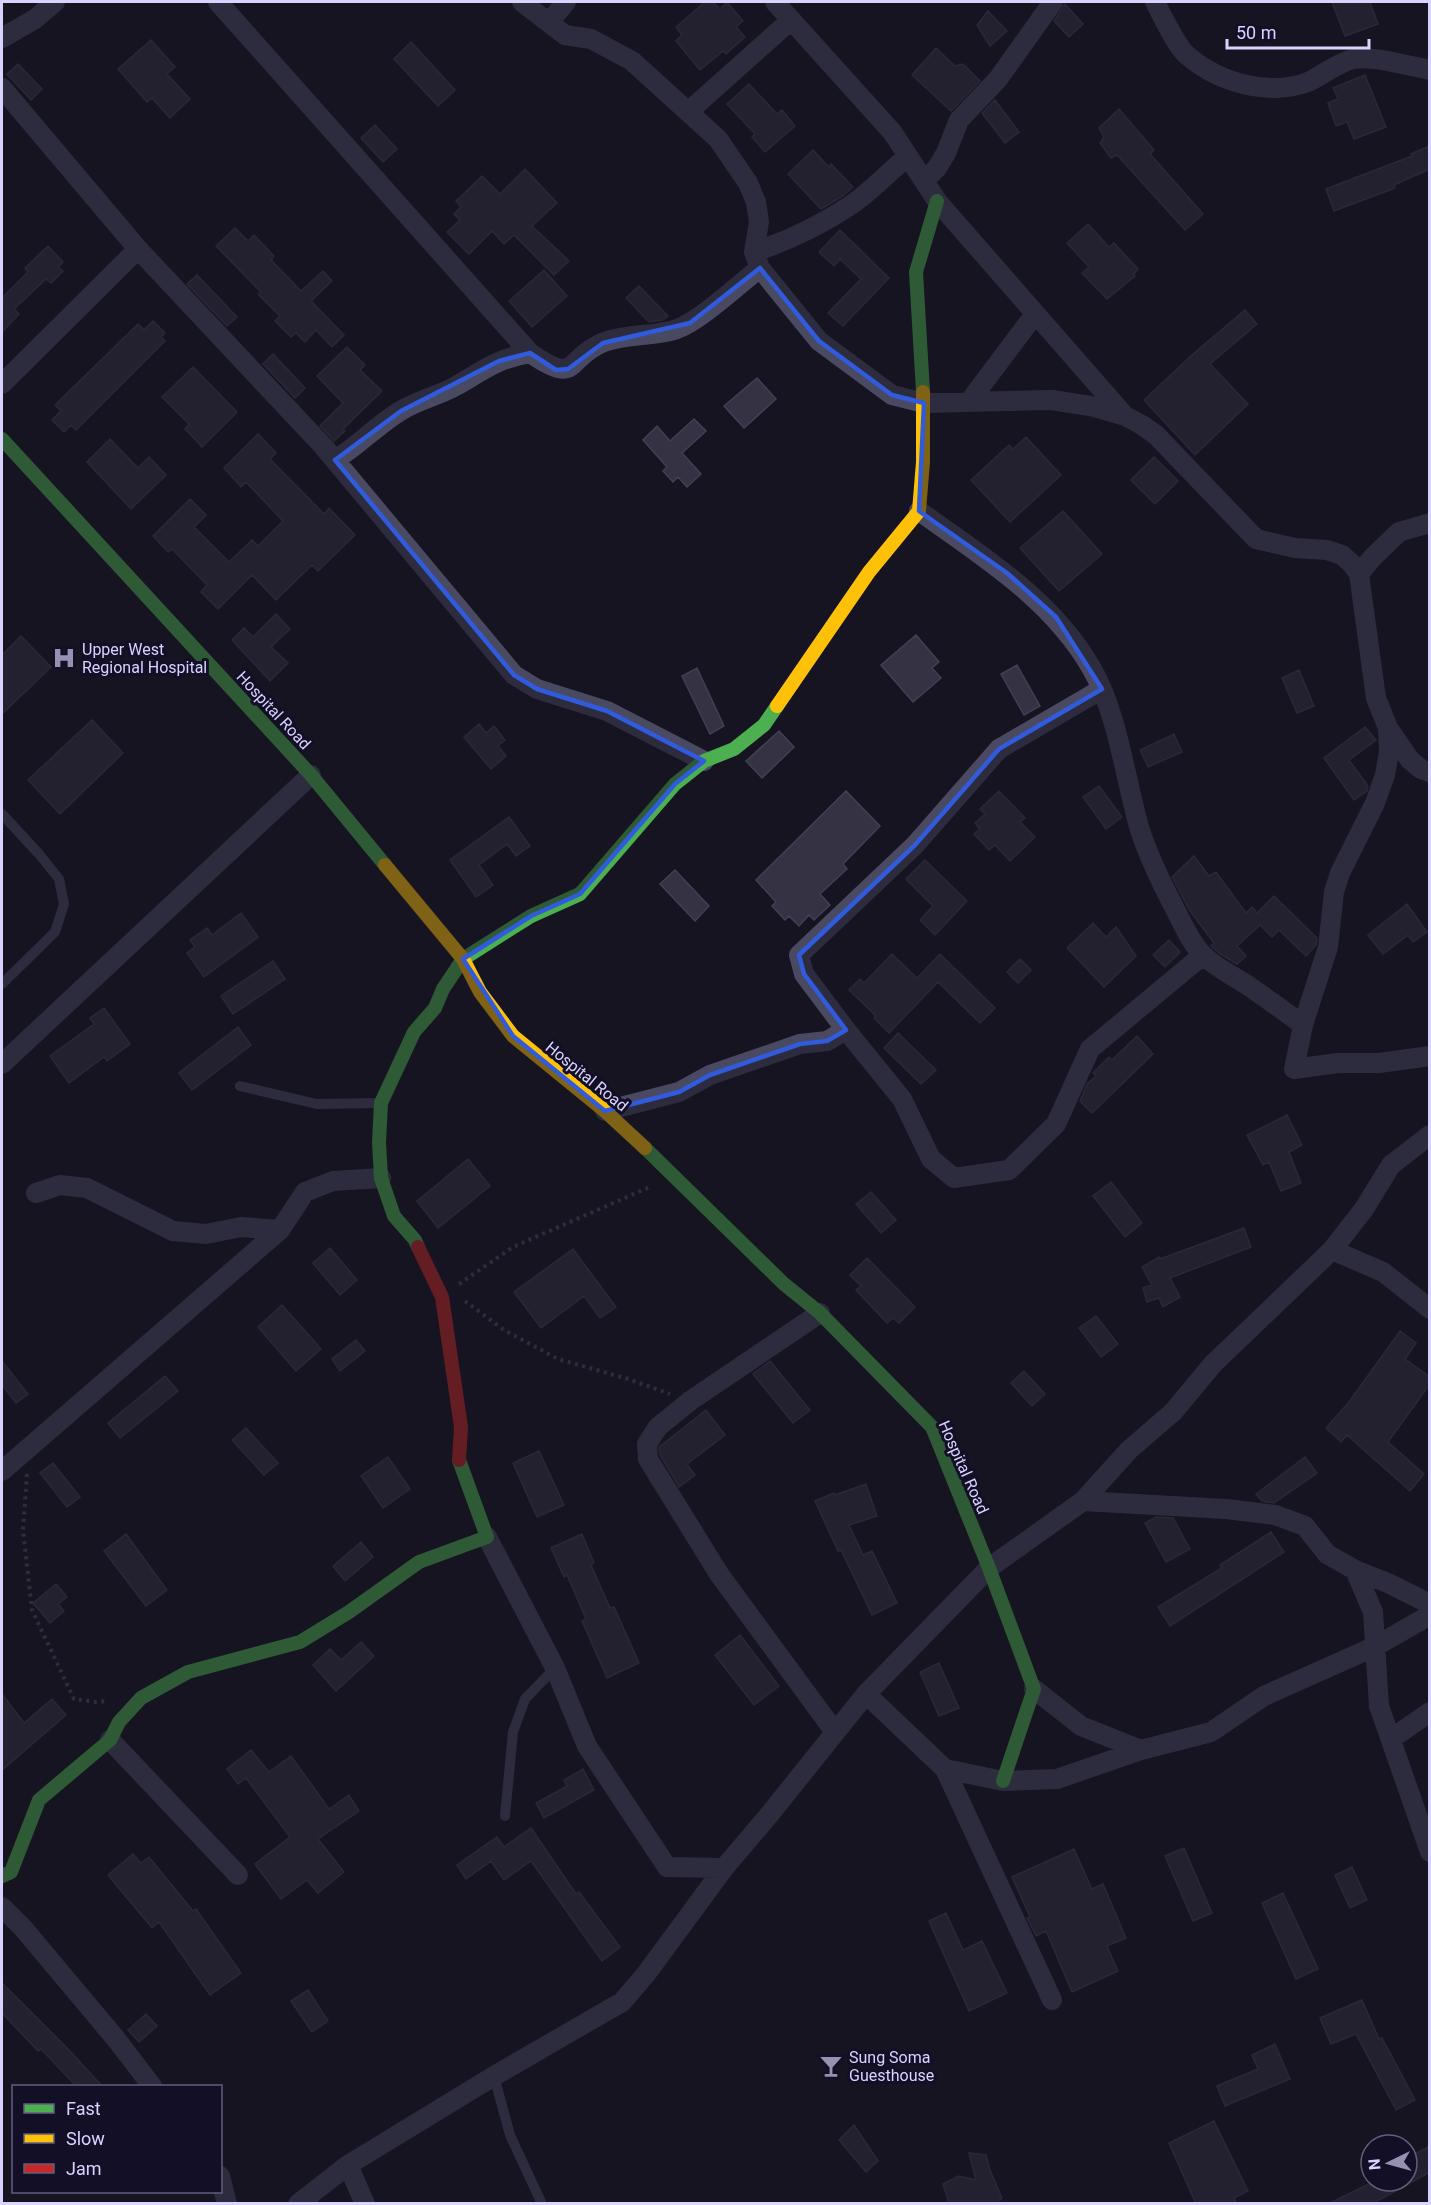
<svg xmlns="http://www.w3.org/2000/svg" width="1431" height="2205" font-family="Roboto,sans-serif">
<style>
.building{fill:#343243;stroke:#433f54;stroke-width:1.5}
.lines{fill:none;stroke-linecap:round;stroke-linejoin:round}
.path{stroke:#44505f;stroke-width:4;stroke-dasharray:3 4.5;stroke-linecap:butt}
.lane{stroke:#4a4962;stroke-width:10}
.street{stroke:#4a4962;stroke-width:20}
.fast{stroke:#4caf50;stroke-width:14}
.slow{stroke:#ffc107;stroke-width:14}
.jam{stroke:#c62828;stroke-width:14}
.marked{fill:none;stroke:#305bdc;stroke-width:4.5;stroke-linejoin:round}
.labels{text-anchor:middle;stroke-width:6;stroke-linejoin:round;paint-order:stroke}
.poi-label{font-size:16px;fill:#d9d4ff;stroke:#130f26;text-anchor:start}
.street-label{font-size:16px;fill:#d9d4ff;stroke:#130f26}
</style>
<rect width="100%" height="100%" fill="#161421"/>
<path class="building" d="M705,2H713L720,9L727,2L743,21L736,27L745,37L726,54L723,51L700,70L676,41L682,35L676,27Z
M1332,2H1370L1378,24L1345,36Z
M1065,4L1083,24L1069,37L1054,21Z
M988,11L1007,31L990,46L977,25Z
M151,40L175,67L167,74L190,99L170,118L152,98L147,102L118,69Z
M411,42L455,90L438,106L394,59Z
M936,48L955,66L963,64L980,81L951,111L912,75Z
M18,64L42,89L31,100L7,74Z
M1365,75L1386,127L1354,139L1347,122L1336,126L1328,103L1338,99L1333,88Z
M749,84L777,114L782,110L795,126L765,152L752,137L755,134L727,104Z
M995,100L1019,132L1005,143L982,113Z
M1119,109L1154,150L1150,154L1203,214L1185,230L1117,155L1111,158L1100,143L1104,137L1099,128Z
M375,125L397,149L383,162L361,138Z
M1430,146V169L1394,185L1395,188L1334,211L1326,189L1412,156L1411,154Z
M813,150L829,167L831,164L853,187L843,196L821,209L788,174Z
M525,169L557,203L532,226L569,261L554,275L514,235L504,244L492,231L469,254L447,232L460,220L454,214L461,207L456,201L482,176L500,194Z
M1088,224L1109,247L1114,243L1138,269L1134,274L1135,276L1107,299L1082,273L1089,267L1067,243Z
M235,228L248,241L254,235L274,256L271,260L301,291L323,271L332,281L311,301L344,335L332,347L316,330L305,342L296,333L291,337L275,321L280,316L258,294L261,292L216,246Z
M840,230L889,278L843,326L828,313L861,279L840,259L834,266L819,252Z
M48,246L63,262L58,267L63,271L51,283L46,279L14,309L19,314L2,332V295L3,297L28,272L25,268Z
M544,270L567,296L532,327L509,301Z
M197,275L237,317L227,326L187,284Z
M639,286L668,316L663,320L649,322L626,298Z
M1245,310L1257,324L1210,364L1248,404L1195,455L1144,400L1193,354Z
M153,321L165,333L161,337L165,341L76,430L71,425L64,432L52,420L61,411L55,405L138,324L144,330Z
M347,347L365,365L360,370L382,391L343,429L345,431L334,441L320,426L343,403L317,376Z
M273,354L305,388L295,398L263,364Z
M193,367L237,412L202,447L185,429L189,424L162,397Z
M757,378L776,399L744,428L724,406Z
M694,419L706,431L682,453L701,474L687,487L678,477L673,482L663,471L667,467L643,440L657,426L670,441Z
M258,434L276,453L270,459L324,514L329,508L355,535L318,571L312,565L276,600L252,575L218,609L201,592L207,585L172,549L168,552L153,536L190,499L206,515L194,527L229,562L252,540L258,546L283,521L246,482L241,487L224,468Z
M1026,437L1061,475L1010,522L971,480L1009,445L1013,449Z
M110,439L138,468L149,457L166,475L131,509L87,462Z
M1154,457L1178,481L1155,504L1131,480Z
M1063,511L1102,554L1059,591L1020,548Z
M276,614L290,629L271,647L288,663L270,681L232,640L244,628L253,637Z
M916,635L939,662L932,668L941,678L913,702L881,665Z
M21,636L51,667L2,714V655Z
M1017,665L1040,706L1024,715L1001,674Z
M697,668L724,726L710,734L682,676Z
M1299,670L1314,706L1297,713L1282,678Z
M92,720L123,753L60,814L28,780Z
M479,724L486,733L494,726L505,740L498,746L506,756L491,769L464,737Z
M1365,727L1376,740L1349,760L1368,786L1367,791L1354,800L1324,758Z
M779,731L794,747L762,778L746,761Z
M1174,734L1182,752L1148,767L1140,750Z
M1099,786L1122,817L1106,829L1083,797Z
M846,791L880,826L843,864L847,869L820,894L830,905L814,920L809,915L799,926L789,916L785,920L772,906L776,902L756,880Z
M999,791L1025,818L1020,822L1035,837L1010,861L995,845L989,850L974,834L980,829L975,823L985,814L980,809Z
M509,817L530,846L516,856L507,844L479,865L493,885L476,897L450,860Z
M1194,856L1209,876L1216,872L1246,913L1252,907L1257,913L1274,896L1317,938L1316,945L1306,956L1279,930L1272,937L1260,925L1237,946L1246,956L1237,964L1220,954L1211,946L1214,943L1190,911L1172,877Z
M925,860L967,901L935,935L920,920L933,906L906,879Z
M675,870L709,906L695,921L660,884Z
M1407,904L1427,932L1413,942L1408,935L1383,954L1368,935Z
M241,913L258,937L204,977L187,953L195,947L190,940L207,928L212,935Z
M1093,923L1106,937L1116,927L1136,956L1104,987L1067,948Z
M1169,940L1180,952L1165,967L1153,955Z
M892,954L917,978L940,954L995,1008L980,1023L938,982L889,1033L874,1018L876,1016L849,990L860,979L864,983Z
M1020,959L1031,970L1018,983L1007,972Z
M273,961L285,979L233,1014L221,996Z
M104,1008L130,1044L107,1061L104,1057L69,1083L50,1056L94,1024L90,1018Z
M238,1027L251,1045L192,1090L179,1073Z
M898,1033L936,1070L921,1084L884,1048Z
M1137,1036L1153,1054L1092,1113L1080,1101L1087,1084L1096,1076L1093,1073L1109,1057L1112,1060Z
M1287,1115L1302,1145L1289,1152L1301,1183L1281,1191L1269,1162L1263,1165L1247,1135Z
M468,1159L490,1186L438,1228L417,1201Z
M1111,1182L1142,1223L1125,1237L1093,1196Z
M871,1192L896,1220L881,1233L856,1204Z
M1244,1228L1251,1247L1170,1278L1180,1297L1163,1307L1159,1298L1147,1302L1143,1288L1152,1285L1142,1267L1159,1257L1160,1259Z
M330,1248L357,1280L340,1295L313,1263Z
M573,1249L616,1307L600,1318L584,1296L541,1328L514,1292Z
M867,1258L915,1307L899,1323L893,1318L887,1323L856,1290L861,1286L850,1275Z
M282,1305L321,1349L296,1371L258,1327Z
M1096,1316L1118,1344L1101,1357L1079,1328Z
M1400,1331L1416,1343L1405,1359L1430,1377V1384L1388,1442L1424,1474L1410,1491L1347,1435L1341,1442L1326,1428L1349,1402Z
M356,1340L365,1351L340,1371L332,1359Z
M2,1361L28,1394L16,1403L2,1385Z
M770,1361L810,1410L793,1423L753,1374Z
M1024,1371L1045,1394L1032,1406L1011,1383Z
M165,1376L178,1391L120,1438L108,1423Z
M706,1410L725,1435L687,1464L695,1475L679,1487L660,1455L659,1447Z
M246,1428L278,1463L264,1475L232,1440Z
M539,1451L564,1505L537,1517L513,1463Z
M388,1457L410,1489L383,1508L361,1476Z
M1305,1457L1317,1473L1274,1503L1262,1501L1256,1494Z
M53,1463L80,1497L67,1507L40,1473Z
M866,1484L877,1516L849,1525L863,1555L872,1551L897,1603L872,1615L841,1550L838,1551L815,1501L834,1493L835,1495Z
M1156,1517L1173,1518L1190,1549L1166,1562L1145,1523Z
M1271,1532L1284,1552L1170,1626L1158,1607L1222,1568L1220,1565Z
M126,1534L167,1590L146,1606L104,1551Z
M582,1534L594,1563L591,1565L610,1608L614,1607L639,1663L607,1678L582,1621L586,1619L567,1575L564,1577L551,1548Z
M361,1542L373,1557L345,1581L333,1566Z
M56,1584L67,1597L58,1604L64,1611L50,1623L33,1603Z
M740,1635L779,1686L754,1705L715,1655Z
M361,1642L374,1656L336,1691L313,1665L330,1649L341,1660Z
M939,1663L959,1708L939,1716L920,1672Z
M2,1694L24,1723L52,1699L66,1715L2,1770Z
M251,1750L269,1772L291,1756L329,1809L349,1795L359,1811L318,1839L344,1872L318,1893L307,1880L281,1899L255,1864L290,1837L246,1778L238,1784L227,1769Z
M583,1769L594,1790L544,1818L536,1803L567,1786L564,1780Z
M531,1828L576,1894L579,1892L620,1947L602,1961L531,1861L504,1880L491,1861L466,1879L457,1865L497,1837L504,1847Z
M1184,1848L1212,1913L1193,1921L1165,1856Z
M1074,1849L1092,1889L1103,1884L1126,1938L1107,1946L1118,1971L1072,1992L1046,1931L1036,1936L1027,1918L1030,1917L1012,1877Z
M133,1854L141,1863L149,1857L193,1911L196,1909L241,1973L210,1995L159,1922L152,1928L108,1875Z
M1352,1867L1367,1900L1350,1908L1335,1875Z
M1283,1893L1318,1969L1296,1979L1262,1903Z
M946,1913L963,1950L982,1941L1007,1993L969,2011L929,1921Z
M2,1983L68,2049L102,2086H76L41,2049L38,2051L2,2013Z
M308,1990L328,2021L312,2032L291,2001Z
M1362,2000L1379,2039L1382,2038L1415,2100L1396,2110L1356,2034L1331,2044L1320,2018Z
M146,2014L157,2026L139,2042L128,2030Z
M1275,2044L1290,2079L1225,2106L1217,2086L1258,2069L1252,2055Z
M1214,2121L1248,2191L1234,2198L1237,2204H1196L1169,2143Z
M854,2125L878,2161L866,2172L839,2140Z
M1430,2146V2172L1372,2204H1328L1375,2181H1407V2158Z
M969,2153L986,2155L990,2170L1002,2198L996,2204H949L943,2184L959,2176L976,2180Z"/>
<g class="lines">
<path class="path" d="M459,1284L513,1247L652,1186
M465,1301L504,1330L558,1359L628,1379L670,1394
M27,1474L23,1530L32,1610L74,1699L96,1702L108,1701"/>
<path class="lane" d="M2,814L39,854L59,879L64,904L55,932L2,984
M240,1086L317,1104L381,1103
M505,1816L513,1732L525,1699L555,1668
M494,2076L510,2135L542,2204"/>
<path class="street" d="M218,2L530,353
M522,2L565,35L591,39L632,61L718,139L748,183L756,202L759,222L754,252L760,268L819,341L892,395L924,403L1052,400L1090,406L1125,416L1142,425L1156,435L1256,539L1295,548L1327,550L1342,555L1352,564L1359,574L1376,698L1388,728L1410,760L1421,769L1430,772
M775,2L893,133L937,201L1125,416
M1155,2C1162,15 1177,48 1188,56C1218,82 1269,97 1308,82C1323,75 1337,63 1353,59C1372,55 1409,66 1430,70
M549,22L566,2
M2,38L35,19L55,2
M2,88L138,249L323,446L514,675L537,689L607,711L704,761
M688,112L791,20
M924,181L937,168L946,153L959,120L998,79L1053,2
M754,252C788,241 821,225 851,205C871,191 889,172 908,156
M2,384L138,249
M969,402L1035,314
M335,460C359,445 378,424 402,410C419,400 437,396 454,387C481,372 497,358 530,353C580,387 564,358 604,342C628,333 654,337 677,329C701,320 738,285 760,268
M919,511C983,557 1052,599 1092,669C1118,714 1125,779 1140,830C1148,856 1162,884 1175,909C1183,924 1190,942 1203,955C1215,967 1230,974 1244,983C1264,996 1284,1011 1303,1025
M1359,574L1373,557L1399,532L1430,523
M1388,728L1389,752L1385,775L1375,803L1340,873L1334,892L1328,947L1303,1025L1294,1069L1338,1063H1379L1430,1056
M846,1030L804,974L799,955L915,845L999,749L1102,689
M2,1064L311,775
M605,1111L679,1092L710,1075L800,1044L827,1041L846,1030L902,1099L931,1159L954,1178L1009,1170L1056,1124L1090,1049L1203,955
M36,1193L60,1185L87,1188L173,1231L206,1234L241,1227L280,1230
M1332,1250L1383,1272L1430,1309
M820,1313L690,1401L658,1427L647,1444L648,1459L719,1574L835,1732
M2,1471L280,1230L305,1192L333,1181L381,1178
M1083,1501L1226,1509L1275,1515L1305,1526L1327,1554L1355,1570L1388,1583L1430,1604
M487,1537L555,1668L587,1746L667,1867L724,1868
M1355,1570L1373,1612L1379,1706L1430,1852
M1034,1689L1081,1726L1141,1750
M866,1694L989,1568L1083,1501L1129,1450L1173,1412L1213,1364L1332,1250L1364,1209L1391,1165L1430,1135
M1391,1739L1430,1712
M110,1740L238,1875
M945,1769L1052,2000
M2,1907L23,1928L116,2039L152,2086
M348,2165L365,2204
M220,2176L227,2204
M298,2204L348,2165L494,2076L622,2002L646,1974L724,1868L769,1815L866,1694L945,1769L1003,1781L1057,1779L1141,1750L1211,1732L1264,1696L1376,1646L1430,1615"/>
<path class="fast" d="M923,392L916,272L937,201
M2,439L311,775L385,865
M645,1148L784,1284L820,1313L932,1427L989,1568L1034,1689L1003,1781
M418,1247L415,1240L394,1216L381,1178L379,1142L381,1103L414,1032L435,1008L443,989L463,959L531,916L580,894L675,784L704,761L734,749L764,725L777,706
M2,1876L11,1872L39,1800L110,1740L119,1722L141,1698L188,1672L300,1642L349,1612L419,1562L487,1537L459,1460"/>
<path class="slow" d="M777,706L869,572L919,511L923,462V392
M385,865L463,959L480,992L513,1036L605,1111L645,1148"/>
<path class="jam" d="M418,1247L442,1297L461,1427L459,1460"/>
</g>
<path d="M0 0H1431V2205H0ZM760,268L819,341L892,395L924,403L919,511L1007,573L1056,617L1102,689L999,749L915,845L799,955L804,974L846,1030L827,1041L800,1044L710,1075L679,1092L605,1111L513,1036L463,959L531,916L580,894L675,784L704,761L607,711L537,689L514,675L335,460L401,411L499,361L530,353L556,370L568,369L603,343L690,323Z" fill="#161421" fill-opacity=".55" fill-rule="evenodd"/>
<path class="marked" d="M760,268L819,341L892,395L924,403L919,511L1007,573L1056,617L1102,689L999,749L915,845L799,955L804,974L846,1030L827,1041L800,1044L710,1075L679,1092L605,1111L513,1036L463,959L531,916L580,894L675,784L704,761L607,711L537,689L514,675L335,460L401,411L499,361L530,353L556,370L568,369L603,343L690,323Z"/>
<defs>
<g id="hospital-bare" transform="scale(1.8)"><path d="M-5-5h3v3.5h4V-5h3V5h-3V1.5h-4V5h-3Z" fill="#9591b1" stroke="#130f26" stroke-width="2.5" paint-order="stroke"/></g>
<g id="bar-bare" transform="scale(1.8)"><path d="M-6-5H6L.8 .8V4.5H3.5V6h-7V4.5H-.8V.8Z" fill="#9591b1" stroke="#130f26" stroke-width="2.5" paint-order="stroke"/></g>
</defs>
<g fill-rule="evenodd">
<use href="#hospital-bare" x="64" y="658"/>
<use href="#bar-bare" x="831" y="2066"/>
</g>
<g class="labels">
<g class="poi-label">
<text x="82" y="655">Upper West<tspan x="82" dy="18">Regional Hospital</tspan></text>
<text x="849" y="2063">Sung Soma<tspan x="849" dy="18">Guesthouse</tspan></text>
</g>
<g class="street-label">
<text transform="translate(274 710) rotate(47)" y="6">Hospital Road</text>
<text transform="translate(587 1076) rotate(39)" y="6">Hospital Road</text>
<text transform="translate(964 1467) rotate(66)" y="6">Hospital Road</text>
</g>
</g>
<rect width="1431" height="2205" fill="none" stroke="#d9d4ff" stroke-width="6"/>
<rect x="12" y="2085" width="210" height="108" fill="#130f26" stroke="#625e7d" stroke-width="1.5"/>
<rect x="24" y="2104" width="30" height="9" fill="#4caf50" stroke="#625e7d" stroke-width="1.5"/>
<text x="66" y="2115" font-size="18" fill="#d9d4ff">Fast</text>
<rect x="24" y="2134" width="30" height="9" fill="#ffc107" stroke="#625e7d" stroke-width="1.5"/>
<text x="66" y="2145" font-size="18" fill="#d9d4ff">Slow</text>
<rect x="24" y="2164" width="30" height="9" fill="#c62828" stroke="#625e7d" stroke-width="1.5"/>
<text x="66" y="2175" font-size="18" fill="#d9d4ff">Jam</text>
<g transform="translate(1389 2163) rotate(265)"><circle r="28" fill="#130f26" stroke="#625e7d" stroke-width="1.5"/>
<path d="M0-4.5L10 22L0 15L-10 22Z" fill="#9591b1"/>
<text y="-9" font-size="16" font-weight="bold" text-anchor="middle" fill="#d9d4ff">N</text>
</g>
<path d="M1227 39v9h142v-9" fill="none" stroke="#d9d4ff" stroke-width="3"/>
<text x="1236" y="39" font-size="18" fill="#d9d4ff" stroke="#130f26" stroke-width="4.5" paint-order="stroke">50 m</text>
</svg>
